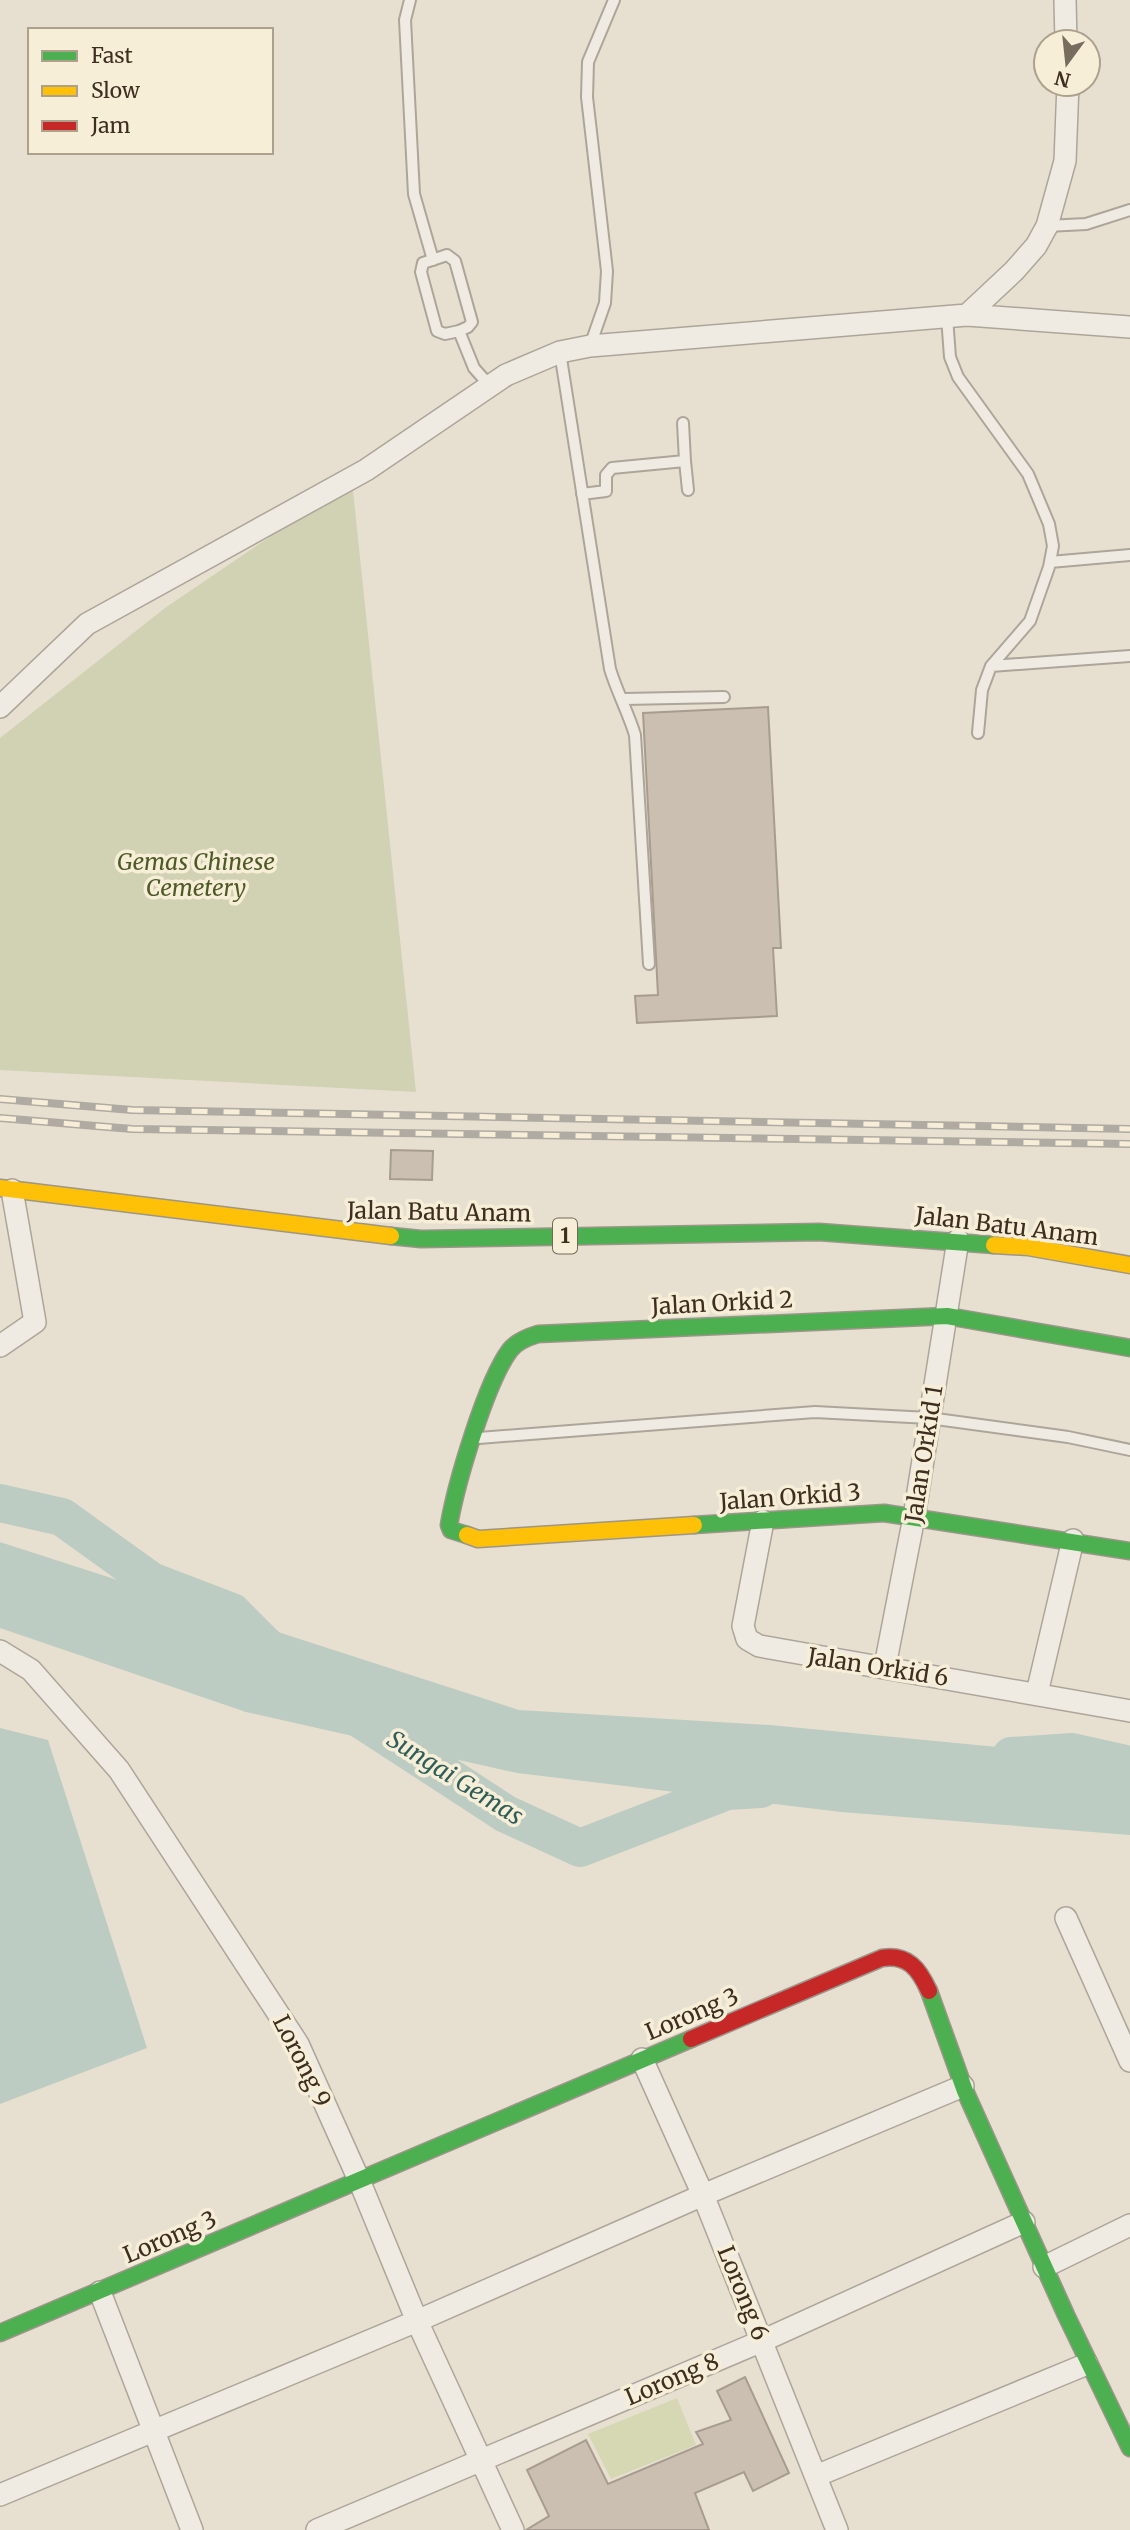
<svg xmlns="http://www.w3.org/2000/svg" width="1130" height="2530" font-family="Merriweather,serif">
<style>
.green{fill:#d6d7b3}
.cemetery{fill:#d1d1b3}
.water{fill:#bcccc2}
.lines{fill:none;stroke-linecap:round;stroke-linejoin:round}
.river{stroke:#bcccc2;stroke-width:38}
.building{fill:#cbbfb2;stroke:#a89c90;stroke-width:2}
.lane-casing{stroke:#ada599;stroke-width:14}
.street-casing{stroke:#ada599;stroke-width:24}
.fast-casing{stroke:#9c958a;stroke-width:19}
.slow-casing{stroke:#9c958a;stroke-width:19}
.jam-casing{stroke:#9c958a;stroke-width:19}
.lane{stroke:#efebe3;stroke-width:10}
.street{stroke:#efebe3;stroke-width:21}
.fast{stroke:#4caf50;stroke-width:16}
.slow{stroke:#ffc107;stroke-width:16}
.jam{stroke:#c62828;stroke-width:16}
.rail-casing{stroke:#afaaa2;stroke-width:8}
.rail{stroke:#f7eed8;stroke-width:5;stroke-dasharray:16;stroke-linecap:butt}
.labels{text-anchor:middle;stroke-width:7;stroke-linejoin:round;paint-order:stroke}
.shield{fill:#f7eed8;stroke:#756857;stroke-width:2}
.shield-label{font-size:21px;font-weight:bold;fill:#3d2e20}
.park-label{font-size:23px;font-style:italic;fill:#4d5a26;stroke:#f7eed8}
.street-label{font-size:23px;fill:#3d2e20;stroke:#f7eed8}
.water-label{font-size:24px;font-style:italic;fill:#2f5d5a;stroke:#f7eed8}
</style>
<rect width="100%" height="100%" fill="#e7e0d1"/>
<path class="green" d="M677,2398L696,2445L611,2479L588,2434Z"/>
<path class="cemetery" d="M352,481L416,1092L0,1070V738L165,608Z"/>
<path class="water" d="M0,1542L519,1710L770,1725L1130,1760V1835L841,1812L517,1773L246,1712L0,1628Z
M0,1728L48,1740L147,2048L0,2104Z"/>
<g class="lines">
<path class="river" d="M0,1503L62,1517L151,1581L232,1612L276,1656
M357,1717L506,1814L580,1848L727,1791L761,1789
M1011,1756L1072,1752L1130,1765"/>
</g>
<path class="building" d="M768,707L781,948H773L777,1016L637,1023L635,996L658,995L643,713Z
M391,1150L433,1151L432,1180L390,1179Z
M745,2377L789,2473L753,2491L744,2472L695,2493L709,2530H526L549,2516L527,2470L586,2440L608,2484L703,2444L696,2432L731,2420L717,2391Z"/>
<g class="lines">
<g class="lane-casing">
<path id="lane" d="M410,0L405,20L414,194L433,260
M1047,226L1086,224L1130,210
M947,317L950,357L958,377L1028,474L1049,524L1053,546L1049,567L1030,621L991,666L982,690L978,733
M459,331L445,334L437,331L421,272L423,263L447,255L455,261L472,322L468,327L459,331L474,368L490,386
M590,346L605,303L607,271L587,97L588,62L614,0
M560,352L610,669C617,692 628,712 635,735L649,964
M683,423L685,461
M582,494L606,491V475L612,468L685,461L688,490
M1050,562L1130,555
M991,666L1130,656
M624,699L724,697
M479,1438L815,1412L929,1418L1068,1437L1130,1450"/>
</g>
<g class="street-casing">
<path id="street" d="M1065,0L1066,42
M967,315L1130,327
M0,707L87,624L366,470L506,375L560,352L590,346L967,315L1014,271L1036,246L1047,226L1065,161L1068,84
M0,1346L35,1322L12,1190
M763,1521L743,1626L747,1639L759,1646L1130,1711
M0,1651L31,1670L119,1770L298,2044L359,2180L417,2321L513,2530
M885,1666L914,1517L958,1240
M1037,1693L1073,1540
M1066,1918L1130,2061
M642,2059L703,2195L837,2530
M1044,2267L1130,2225
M100,2292L192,2530
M816,2476L1087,2364
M0,2495L417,2321L703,2195L963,2086
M317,2530L762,2341L1024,2222"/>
</g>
<g class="fast-casing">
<path id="fast" d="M391,1236L421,1239L819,1232L994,1245
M694,1525L884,1513L1130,1551
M467,1535L451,1530L449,1525C456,1484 486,1382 510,1350C517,1341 528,1337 538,1334L947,1316L1130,1348
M929,1991L965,2091L1066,2315L1130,2448
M0,2333L691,2039"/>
</g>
<g class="slow-casing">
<path id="slow" d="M0,1188L391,1236
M994,1245L1028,1247L1130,1265
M467,1535L478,1539L694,1525"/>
</g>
<g class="jam-casing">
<path id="jam" d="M691,2039L882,1958C908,1954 919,1969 929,1991"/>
</g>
<use href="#lane" class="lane"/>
<use href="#street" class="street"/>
<use href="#fast" class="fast"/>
<use href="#slow" class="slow"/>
<use href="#jam" class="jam"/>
<g class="rail-casing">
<path id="rail" d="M0,1099L132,1110L1130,1129
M0,1118L132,1129L1130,1144"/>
</g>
<use href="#rail" class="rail"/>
</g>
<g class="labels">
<rect class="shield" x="553" y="1218.5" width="24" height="35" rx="5"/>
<g class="shield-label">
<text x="565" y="1243">1</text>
</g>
<g class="park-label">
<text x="196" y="870">Gemas Chinese<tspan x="196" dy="26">Cemetery</tspan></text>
</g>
<g class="street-label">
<text transform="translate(439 1212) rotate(1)" y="8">Jalan Batu Anam</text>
<text transform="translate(1007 1226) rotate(7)" y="8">Jalan Batu Anam</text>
<text transform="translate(722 1303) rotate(-3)" y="8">Jalan Orkid 2</text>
<text transform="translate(924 1454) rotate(-81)" y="8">Jalan Orkid 1</text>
<text transform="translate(790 1497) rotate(-4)" y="8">Jalan Orkid 3</text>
<text transform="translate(878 1667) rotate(9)" y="8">Jalan Orkid 6</text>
<text transform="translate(692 2014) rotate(-23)" y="8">Lorong 3</text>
<text transform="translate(302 2061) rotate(63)" y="8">Lorong 9</text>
<text transform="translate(170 2237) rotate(-23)" y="8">Lorong 3</text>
<text transform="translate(743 2293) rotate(68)" y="8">Lorong 6</text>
<text transform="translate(672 2379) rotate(-23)" y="8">Lorong 8</text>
</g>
<g class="water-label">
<text transform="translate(455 1778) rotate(32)" y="8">Sungai Gemas</text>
</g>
</g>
<rect x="28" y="28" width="245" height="126" fill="#f7eed8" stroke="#ada18e" stroke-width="2"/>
<rect x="42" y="51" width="35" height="10" fill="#4caf50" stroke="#ada18e" stroke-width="2"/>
<text x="91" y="63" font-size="21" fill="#3d2e20">Fast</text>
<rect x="42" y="86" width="35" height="10" fill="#ffc107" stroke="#ada18e" stroke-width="2"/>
<text x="91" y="98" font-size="21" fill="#3d2e20">Slow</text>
<rect x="42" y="121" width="35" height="10" fill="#c62828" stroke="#ada18e" stroke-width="2"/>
<text x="91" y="133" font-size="21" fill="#3d2e20">Jam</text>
<g transform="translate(1067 63) rotate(195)"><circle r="33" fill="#f7eed8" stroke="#ada18e" stroke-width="2"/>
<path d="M0-5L12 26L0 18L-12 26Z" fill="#786c5e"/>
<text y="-10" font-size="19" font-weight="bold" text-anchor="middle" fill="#3d2e20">N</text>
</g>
</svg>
